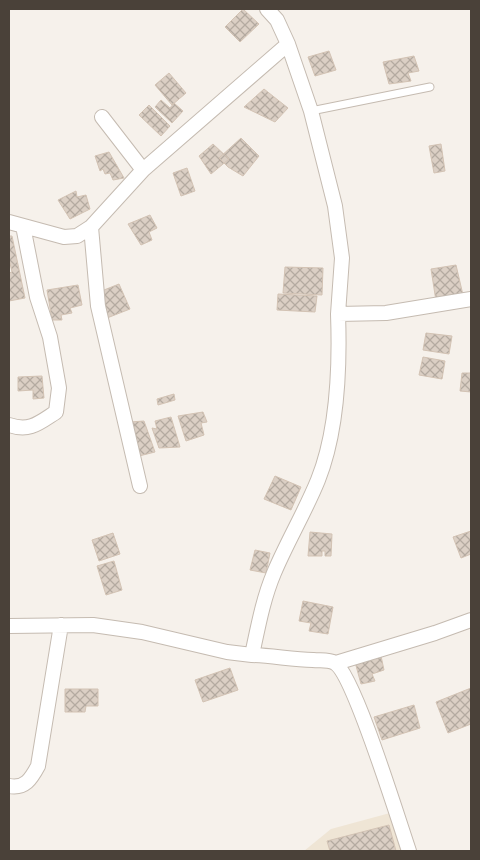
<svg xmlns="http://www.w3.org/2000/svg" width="480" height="860" font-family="Poppins,sans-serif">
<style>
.education{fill:#efe5d5}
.building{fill:url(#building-cross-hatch);stroke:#d3c3b4}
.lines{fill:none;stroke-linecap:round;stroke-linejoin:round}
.service-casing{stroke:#c5bbb1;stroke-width:9}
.minor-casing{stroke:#c5bbb1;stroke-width:16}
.service{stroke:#fff;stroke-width:7}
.minor{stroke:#fff;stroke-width:14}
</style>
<defs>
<pattern id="building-cross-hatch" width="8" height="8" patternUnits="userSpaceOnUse" patternTransform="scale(1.25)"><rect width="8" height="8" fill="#dbcfc4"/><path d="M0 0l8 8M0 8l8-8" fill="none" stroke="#b4aaa0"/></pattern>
</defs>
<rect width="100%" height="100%" fill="#f6f1eb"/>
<path class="education" d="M390,813L404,851H304L331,829Z"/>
<path class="building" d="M243,9L259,24L240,42L225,27Z
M329,51L336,70L315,76L308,57Z
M414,56L419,71L408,73L411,81L389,84L383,62Z
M169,73L186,93L172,105L155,85Z
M264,89L288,108L275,122L244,107Z
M161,100L170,108L174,103L183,111L172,123L155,107Z
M149,105L170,126L161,136L139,115Z
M241,138L259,156L243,176L228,167L219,158Z
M213,144L229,159L211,174L199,156Z
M441,144L445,171L434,173L429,146Z
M109,152L124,178L113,180L110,173L105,174L103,169L100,171L95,156Z
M187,168L195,191L181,196L173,173Z
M76,191L77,197L86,195L90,209L70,219L58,200Z
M150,215L157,228L149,232L152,240L141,245L128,224Z
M9,236H12L25,298L9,301V273L12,272L9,259Z
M456,265L463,295L436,301L431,269Z
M285,267L323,268L322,295L283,293Z
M119,284L130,309L107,318L99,292Z
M78,285L82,305L70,308L72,313L61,315L62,320H52L47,290Z
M278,294L317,296L315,312L277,310Z
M426,333L452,336L449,354L423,350Z
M423,357L445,361L442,379L419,375Z
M462,373H471V392L460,391Z
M42,376L44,398L33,399V390L18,391V377Z
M174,394L175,400L158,405L157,399Z
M203,412L207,422L201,423L204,435L186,441L178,416Z
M171,417L180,447L159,448L152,428L157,429L155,421Z
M144,421L155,452L139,456L130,422Z
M275,476L301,487L291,510L264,499Z
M471,531V554L461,558L453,537Z
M310,532L332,534L331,556H325V551H322V556H308Z
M113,533L120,554L99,561L92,540Z
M255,550L270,553L266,573L250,570Z
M114,561L122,590L106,595L97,566Z
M303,601L333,607L328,634L309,631L311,623L299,621Z
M381,656L384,670L372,674L375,681L361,684L355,662Z
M230,668L238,690L203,702L195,680Z
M471,688V724L448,733L436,702Z
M65,689H98V706H86L85,712H65Z
M414,705L420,728L382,740L374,717Z
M389,825L396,851H330L327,841Z"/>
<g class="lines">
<g class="service-casing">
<path id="service" d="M311,111L430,87"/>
</g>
<g class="minor-casing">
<path id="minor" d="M267,9L277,20L288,44L311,111L335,206L342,258L338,314L386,313L471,299
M102,117L143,170
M9,222L64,237L77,236L91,227L143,170L288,44
M91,227L98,306L140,486
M9,425C30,432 39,423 56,412L59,388L50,337L37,297L23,226
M9,626L93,625L142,632L227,652L252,655C258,627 263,599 274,573C287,542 305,512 318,480C338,430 340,367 338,314
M252,655C272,656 292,659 313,660C320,661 328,659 335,663C354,675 399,822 409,851
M336,663L435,633L471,620
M9,786C25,789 31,779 38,766L61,625"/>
</g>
<use href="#service" class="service"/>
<use href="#minor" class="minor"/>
</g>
<rect width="480" height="860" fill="none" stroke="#4a4139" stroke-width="20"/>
</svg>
